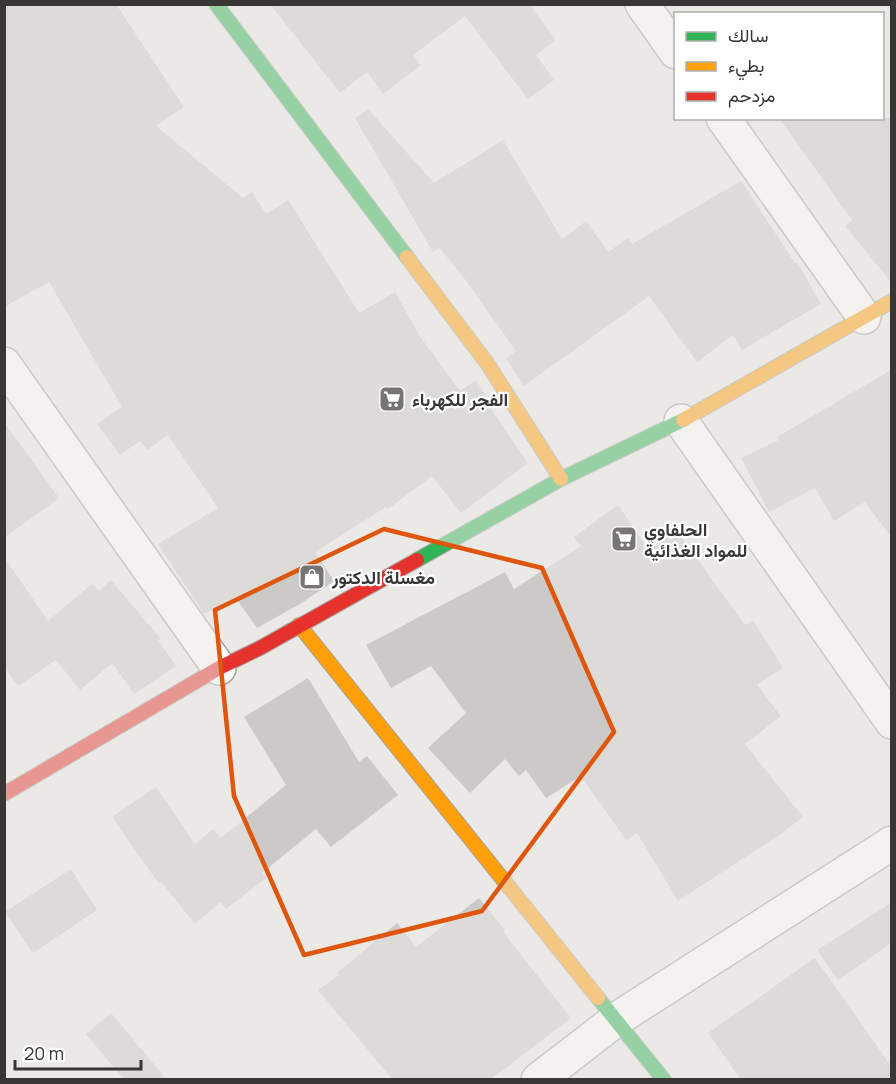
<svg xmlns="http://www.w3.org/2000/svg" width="896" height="1084" font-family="Manrope,Vazirmatn,sans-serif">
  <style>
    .building { fill: #cccac8 }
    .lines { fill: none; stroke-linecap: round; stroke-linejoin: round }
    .street-casing { stroke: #a5a3a1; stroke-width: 36 }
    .fast-casing { stroke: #a5a3a1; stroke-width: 16 }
    .slow-casing { stroke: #a5a3a1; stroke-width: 16 }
    .jam-casing { stroke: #a5a3a1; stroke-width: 16 }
    .street { stroke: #fcfcfb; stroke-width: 33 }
    .fast { stroke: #30b455; stroke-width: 14 }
    .slow { stroke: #ff9f0a; stroke-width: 14 }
    .jam { stroke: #e5322d; stroke-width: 14 }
    .marked { fill: none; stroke: #df570e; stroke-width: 4.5; stroke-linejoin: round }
    .labels { text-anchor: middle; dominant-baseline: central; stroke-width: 4.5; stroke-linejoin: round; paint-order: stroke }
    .poi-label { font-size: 18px; font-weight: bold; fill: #383735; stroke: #fff; text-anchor: start }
  </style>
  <rect width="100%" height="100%" fill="#ebe9e6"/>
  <g class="building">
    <polygon points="4,4 116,4 184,107 156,126 243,198 252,192 266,214 288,200 359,313 395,292 419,335 460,391 476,380 493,407 491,409 528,463 461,513 432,476 388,509 386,507 315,552 334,581 300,604 257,628 235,597 204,614 158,544 218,508 168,435 147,450 140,441 120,455 97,424 122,407 49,282 4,307"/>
    <polygon points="270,4 529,4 556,40 536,55 554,80 528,99 465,16 413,55 421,65 383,94 367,72 340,93"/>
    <polygon points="368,109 434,183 503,140 562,239 586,221 608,252 628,238 632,244 741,181 795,263 797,262 821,304 742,350 733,335 697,362 649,296 524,386 506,358 516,351 467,282 440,248 433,252 355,118"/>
    <polygon points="779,118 891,118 891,282 845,226 852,220"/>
    <polygon points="891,370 891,537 865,502 834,521 815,488 769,512 741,458 779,440 777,437"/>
    <polygon points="4,422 59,498 4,538"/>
    <polygon points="618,505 649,551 676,530 745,625 753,620 783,668 757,685 781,716 745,744 803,817 782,833 678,901 637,833 626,840 581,776 546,798 526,770 519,776 505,759 470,793 428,748 466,713 431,666 391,688 366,645 505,572 514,589 581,546 574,537"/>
    <polygon points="4,557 48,621 92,584 99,591 111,580 161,639 158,640 176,666 134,694 112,663 80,690 56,660 18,686 4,667"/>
    <polygon points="308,678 359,762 367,756 398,795 331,847 316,829 262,873 266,878 226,909 221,902 195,924 161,882 159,884 112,817 156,787 195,844 213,829 221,838 286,785 244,717"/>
    <polygon points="71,869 97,910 33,953 5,912"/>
    <polygon points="479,898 505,930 503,932 571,1018 490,1080 393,1080 318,990 339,975 337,973 397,923 416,947"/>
    <polygon points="891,903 891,943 838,980 817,950"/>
    <polygon points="815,958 891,1066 891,1080 741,1080 708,1033"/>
    <polygon points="111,1013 167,1080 124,1080 86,1034"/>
  </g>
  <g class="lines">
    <g class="street-casing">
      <g id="street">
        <polyline points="642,4 676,52"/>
        <polyline points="723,118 864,317"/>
        <polyline points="4,364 219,668"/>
        <polyline points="681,421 892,722"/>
        <polyline points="538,1080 617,1019 892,843"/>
      </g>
    </g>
    <g class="fast-casing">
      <g id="fast">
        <polyline points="216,4 407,257"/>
        <polyline points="417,560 561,479 683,420"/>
        <polyline points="598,998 664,1080"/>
      </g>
    </g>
    <g class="slow-casing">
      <g id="slow">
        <polyline points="407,257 487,363 561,479"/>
        <polyline points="683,420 892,301"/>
        <polyline points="299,625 598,998"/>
      </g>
    </g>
    <g class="jam-casing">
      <polyline id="jam" points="4,794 219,668 260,648 417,560"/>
    </g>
    <use href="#street" class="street"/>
    <use href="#fast" class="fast"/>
    <use href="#slow" class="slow"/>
    <use href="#jam" class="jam"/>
  </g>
  <path d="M0 0H896V1084H0ZM 384,529 L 542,568 L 614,732 L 482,911 L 304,955 L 234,796 L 215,610 Z" fill="#ebe9e6" fill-opacity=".55" fill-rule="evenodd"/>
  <path class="marked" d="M 384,529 L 542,568 L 614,732 L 482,911 L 304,955 L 234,796 L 215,610 Z"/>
  <defs>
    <g id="supermarket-square" transform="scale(1.35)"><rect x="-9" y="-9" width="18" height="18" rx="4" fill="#777573" stroke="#fff"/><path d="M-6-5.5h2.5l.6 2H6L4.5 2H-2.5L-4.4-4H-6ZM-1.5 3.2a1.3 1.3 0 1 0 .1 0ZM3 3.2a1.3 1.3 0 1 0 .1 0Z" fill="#fff"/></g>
    <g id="shop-square" transform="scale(1.35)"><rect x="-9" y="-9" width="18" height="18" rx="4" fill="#777573" stroke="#fff"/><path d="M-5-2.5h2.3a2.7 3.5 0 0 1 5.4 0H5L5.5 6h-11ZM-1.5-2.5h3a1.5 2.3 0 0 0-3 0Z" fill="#fff"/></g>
  </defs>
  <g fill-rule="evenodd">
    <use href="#supermarket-square" x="392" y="399"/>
    <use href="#supermarket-square" x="624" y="539"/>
    <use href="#shop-square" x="312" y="577"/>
  </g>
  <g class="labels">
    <g class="poi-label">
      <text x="412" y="399">الفجر للكهرباء</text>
      <text x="644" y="529">الحلفاوي<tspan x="644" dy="21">للمواد الغذائية</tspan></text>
      <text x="332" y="577">مغسلة الدكتور</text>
    </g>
  </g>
  <rect width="896" height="1084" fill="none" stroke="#383735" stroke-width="12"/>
  <rect x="674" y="12" width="210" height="108" fill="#ffffff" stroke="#afafae" stroke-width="1.5"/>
  <rect x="686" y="32" width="30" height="9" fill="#30b455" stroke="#afafae" stroke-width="1.5"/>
  <text x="728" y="42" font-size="18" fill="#383735">سالك</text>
  <rect x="686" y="62" width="30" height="9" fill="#ff9f0a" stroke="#afafae" stroke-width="1.5"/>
  <text x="728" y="72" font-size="18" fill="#383735">بطيء</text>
  <rect x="686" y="92" width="30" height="9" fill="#e5322d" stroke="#afafae" stroke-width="1.5"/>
  <text x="728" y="102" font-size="18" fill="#383735">مزدحم</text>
  <path d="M15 1060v9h126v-9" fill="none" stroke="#383735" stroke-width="3"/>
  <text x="24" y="1060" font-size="18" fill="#383735" stroke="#ffffff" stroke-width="4.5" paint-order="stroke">20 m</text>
</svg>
